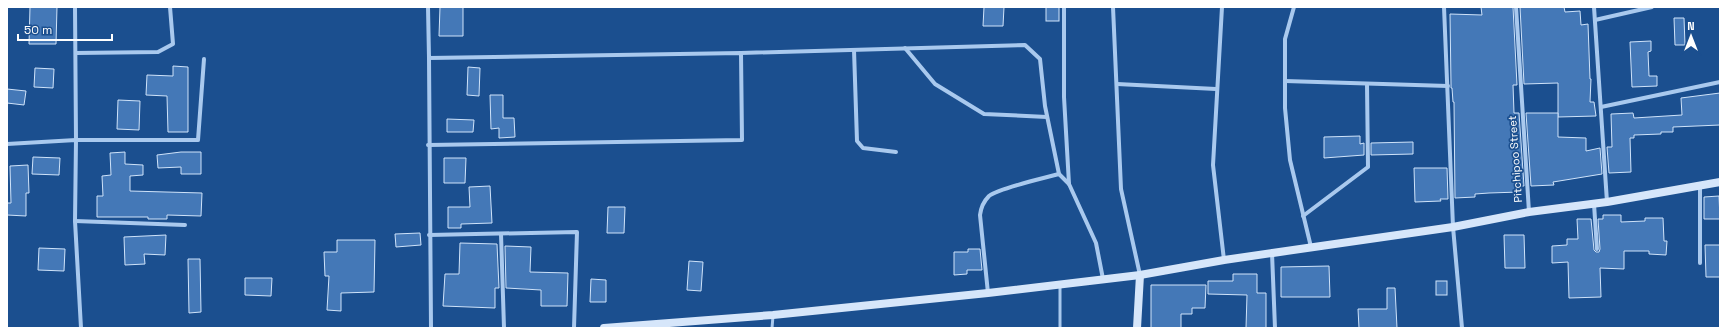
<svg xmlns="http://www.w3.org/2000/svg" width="1727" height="335" font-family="'Space Grotesk',sans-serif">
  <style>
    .building { fill: #4478b7; stroke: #cfe3fa }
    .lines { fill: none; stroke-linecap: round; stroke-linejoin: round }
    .lane { stroke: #a9c9ee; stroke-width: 3 }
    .street { stroke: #a9c9ee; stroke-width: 4 }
    .secondary { stroke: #d6e6fa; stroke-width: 8 }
    .labels { text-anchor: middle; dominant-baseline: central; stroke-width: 3.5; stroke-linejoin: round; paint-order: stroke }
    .street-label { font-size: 11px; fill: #fff; stroke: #1b4f8f }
  </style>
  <rect width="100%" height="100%" fill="#1b4f8f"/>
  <g class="building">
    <polygon points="30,7 57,7 56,44 29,44"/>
    <polygon points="440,7 463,7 463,36 439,36"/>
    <polygon points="984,7 1004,7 1003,26 983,26"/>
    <rect x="1046" y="7" width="13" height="14"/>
    <polygon points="1481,7 1513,7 1517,85 1513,85 1514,113 1519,113 1524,186 1520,186 1520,192 1489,193 1475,194 1475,197 1455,198 1454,102 1453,102 1452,88 1451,88 1451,84 1450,14 1482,15"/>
    <polygon points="1520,7 1564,7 1565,12 1580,11 1581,25 1588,24 1590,79 1591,79 1590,102 1594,102 1596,116 1558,117 1558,83 1524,84"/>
    <polygon points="1674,18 1684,18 1685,45 1675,45"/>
    <polygon points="1651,41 1651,51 1648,52 1649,76 1657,76 1657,86 1632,87 1630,42"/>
    <polygon points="173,66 188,67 188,132 168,132 167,96 146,95 147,75 173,76"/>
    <polygon points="468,67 480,68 479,96 467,95"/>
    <polygon points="35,68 54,69 53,88 34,87"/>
    <polygon points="7,89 26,91 24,105 7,103"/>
    <polygon points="1720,93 1720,125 1673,127 1673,132 1661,132 1661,134 1634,135 1634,138 1630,138 1631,172 1609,173 1607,147 1612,147 1611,114 1633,113 1634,118 1682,115 1681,98"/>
    <polygon points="490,95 503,95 503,118 514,118 515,137 499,138 499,128 491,129"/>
    <polygon points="118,100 140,101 139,130 117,129"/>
    <polygon points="1526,113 1558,113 1558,137 1586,138 1586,151 1600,148 1602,174 1553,182 1554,185 1531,186"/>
    <polygon points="447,119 474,120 473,132 447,132"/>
    <polygon points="1360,136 1360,144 1364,143 1364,155 1324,158 1324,137"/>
    <polygon points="1413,142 1413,154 1371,155 1371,143"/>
    <polygon points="125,152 125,164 143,165 143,175 130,176 130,191 202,193 201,216 167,215 167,219 148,219 148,217 97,217 97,196 103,196 102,176 111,175 110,153"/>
    <polygon points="181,152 201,152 201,174 181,174 181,167 158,168 157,155"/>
    <polygon points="33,157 60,158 59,175 32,174"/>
    <polygon points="444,158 466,158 465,183 444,183"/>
    <polygon points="28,165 29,193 26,193 26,216 7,215 7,203 11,203 10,166"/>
    <polygon points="1414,168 1447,168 1448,199 1440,199 1441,201 1415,202"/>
    <polygon points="490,186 492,223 461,224 461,228 448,228 448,207 470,207 469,187"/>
    <polygon points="1719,196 1720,219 1704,219 1704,197"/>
    <polygon points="608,207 625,207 624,233 607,233"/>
    <polygon points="1603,215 1621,215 1621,222 1645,221 1645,218 1663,218 1664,241 1667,241 1666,255 1649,254 1649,251 1624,251 1624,269 1600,268 1601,297 1569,298 1568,262 1552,263 1552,246 1567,245 1567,239 1578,239 1577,219 1591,219 1594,250 1596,252 1599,252 1600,249 1598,219 1603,219"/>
    <polygon points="420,233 421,245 396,247 395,234"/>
    <polygon points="166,235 165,255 144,254 145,264 125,265 124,237"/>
    <polygon points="1504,235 1524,235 1525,268 1505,268"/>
    <polygon points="337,240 375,240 374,292 341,293 341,311 327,310 329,276 325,276 324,252 337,252"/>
    <polygon points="460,243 497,244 499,288 495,288 495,308 443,306 445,274 459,274"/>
    <polygon points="1705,245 1720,245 1720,277 1706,277"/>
    <polygon points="505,246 531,247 530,272 568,273 567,306 541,306 541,290 506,288"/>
    <polygon points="39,248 65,249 64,271 38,270"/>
    <polygon points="968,249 980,249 982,270 967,270 967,274 954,275 954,252 968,252"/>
    <polygon points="188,259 200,259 201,312 189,313"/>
    <polygon points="689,261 703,262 701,291 687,290"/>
    <polygon points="1329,266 1330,297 1281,297 1281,267"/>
    <polygon points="1233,274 1257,274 1257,293 1266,293 1266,328 1246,328 1247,295 1208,294 1208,281 1233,281"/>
    <polygon points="245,278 272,278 271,296 245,295"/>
    <polygon points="591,279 606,280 606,302 590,302"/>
    <rect x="1436" y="281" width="11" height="14"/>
    <polygon points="1151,285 1206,285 1205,308 1192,308 1192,314 1181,314 1181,328 1151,328"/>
    <polygon points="1387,288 1395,288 1397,328 1359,328 1358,309 1387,309"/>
  </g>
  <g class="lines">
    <g class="lane">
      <polyline points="772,328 773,316"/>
      <polyline points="1060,328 1060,286"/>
    </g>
    <g class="street">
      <polyline points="75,7 76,140 198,140 204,59"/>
      <polyline points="428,7 429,58 741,53 742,140 428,145"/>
      <polyline points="1064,7 1064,97 1069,184"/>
      <polyline points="1113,7 1121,189 1140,275"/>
      <polyline points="1222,7 1213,165 1224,260"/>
      <polyline points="1294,7 1285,39 1285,108 1290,160 1311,247"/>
      <polyline points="1444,7 1453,227 1462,328"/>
      <polyline points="1516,7 1529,212"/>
      <polyline points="1594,7 1607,202"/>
      <polyline points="1595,20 1652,7"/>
      <polyline points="905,48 935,84 984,114 1047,117"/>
      <polyline points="854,50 857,141 863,148 896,152"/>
      <polyline points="76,53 158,52 173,44 170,7"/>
      <path d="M 741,53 L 1025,45 L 1040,59 L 1045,106 L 1059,174 C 1045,178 999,188 989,196 C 983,202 981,207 980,215 L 988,293"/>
      <polyline points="429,58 431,328"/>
      <polyline points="1285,81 1448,86"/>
      <polyline points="1117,84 1216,89"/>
      <polyline points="1601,107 1720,82"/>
      <polyline points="7,144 76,140 75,221 81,328"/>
      <polyline points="1059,174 1069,184 1096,243 1103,279"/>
      <polyline points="1700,186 1700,263"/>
      <polyline points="1594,204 1597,249"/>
      <polyline points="1303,216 1368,167 1367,84"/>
      <polyline points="75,221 185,225"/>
      <polyline points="501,234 504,328"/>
      <polyline points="429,235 577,232 574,328"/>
      <polyline points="1272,253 1275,328"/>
    </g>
    <g class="secondary">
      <polyline points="604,328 773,315 988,293 1140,275 1224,260 1453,227 1529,212 1607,202 1720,182"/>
      <polyline points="1137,328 1140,275"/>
    </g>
  </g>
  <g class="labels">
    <g class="street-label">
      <text transform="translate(1515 159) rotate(-94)">Pitchipoo Street</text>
    </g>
  </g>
  <rect width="1727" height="335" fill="none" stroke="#ffffff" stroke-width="16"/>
  <g transform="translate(1691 36)" stroke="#1b4f8f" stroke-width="3" paint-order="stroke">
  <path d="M0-3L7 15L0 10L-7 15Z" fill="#ffffff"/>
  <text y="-6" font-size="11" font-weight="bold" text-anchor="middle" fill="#ffffff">N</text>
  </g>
  <path d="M18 34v6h94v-6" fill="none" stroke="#ffffff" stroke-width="2"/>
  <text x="24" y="34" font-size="12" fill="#ffffff" stroke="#1b4f8f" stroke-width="3" paint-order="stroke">50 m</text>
</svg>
